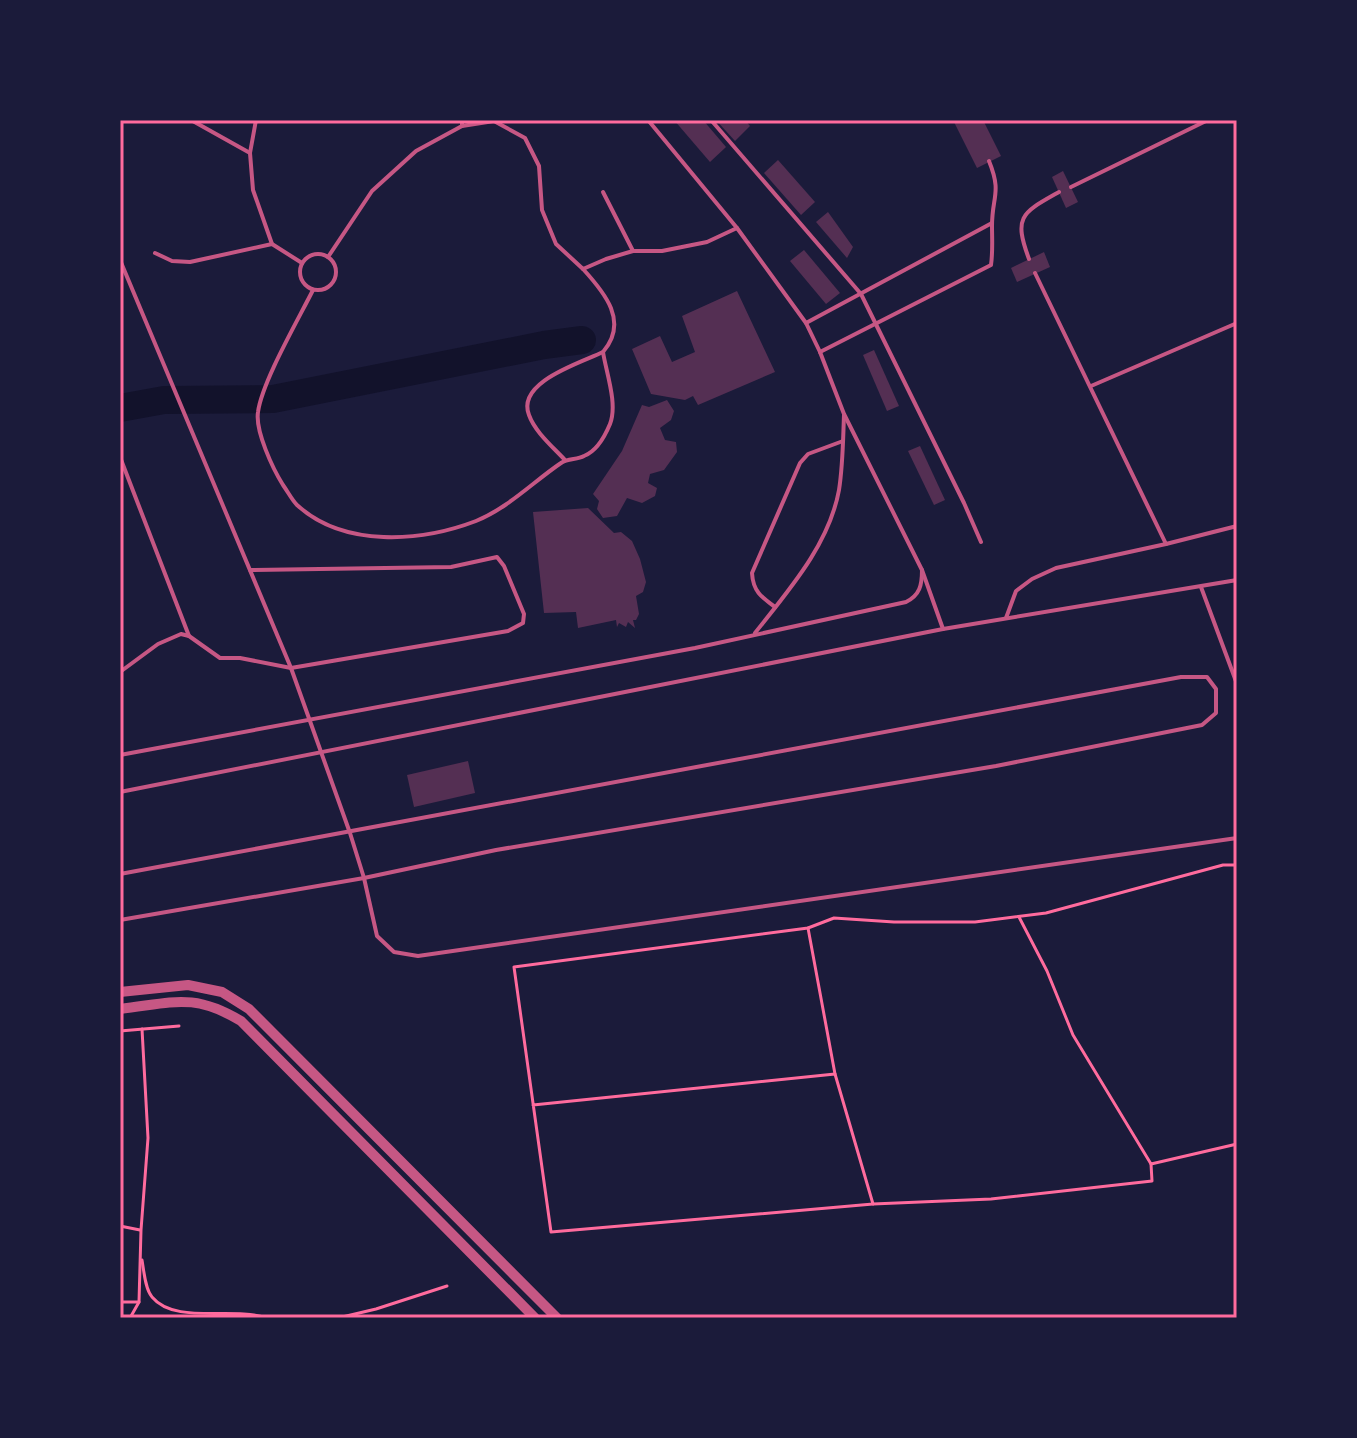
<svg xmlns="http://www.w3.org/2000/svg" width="1357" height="1438" font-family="'Work Sans',sans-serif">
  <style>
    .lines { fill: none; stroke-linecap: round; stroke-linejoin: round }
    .river { stroke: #12122b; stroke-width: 28 }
    .building { fill: #542f53 }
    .path { stroke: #ff6b9d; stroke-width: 3 }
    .service { stroke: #c65784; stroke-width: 4 }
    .tertiary { stroke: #c65784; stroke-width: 10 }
    .neatline { fill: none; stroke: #ff6b9d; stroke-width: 3 }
  </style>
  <rect width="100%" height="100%" fill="#1b1b3a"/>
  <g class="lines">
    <polyline class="river" points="120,408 164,400 273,399 544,345 582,340"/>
  </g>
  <g class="building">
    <polygon points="674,120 703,120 726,147 710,162"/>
    <polygon points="716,120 745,120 750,126 735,141"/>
    <polygon points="953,120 983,120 1001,156 977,168"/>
    <polygon points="778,160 815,202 801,215 764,173"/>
    <polygon points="1063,171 1078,202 1066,208 1052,177"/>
    <polygon points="828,212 853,247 847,258 816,222"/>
    <polygon points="804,250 840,293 826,304 790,261"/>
    <polygon points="1044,252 1050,267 1017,282 1011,268"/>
    <polygon points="737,291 775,372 698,405 693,396 685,400 651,394 632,349 660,336 672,362 695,352 682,316"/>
    <polygon points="874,350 899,406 887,411 863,355"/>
    <polygon points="667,400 674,411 671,420 660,428 665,440 676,442 677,452 664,470 650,474 648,483 657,488 655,496 642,503 627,498 617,516 603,518 597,509 599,501 593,494 622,451 642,405 649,407"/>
    <polygon points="920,446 945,500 934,505 908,451"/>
    <polygon points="588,508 614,533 621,532 632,541 640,559 646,582 643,592 636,596 639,614 636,620 633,620 635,628 628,622 626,627 619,623 617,627 616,620 578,628 576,612 544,613 533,512"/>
    <polygon points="468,761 475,793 414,807 407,775"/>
  </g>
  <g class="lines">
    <g class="path">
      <polyline points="1019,917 1047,971 1073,1035 1151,1164 1237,1144"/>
      <polyline points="808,928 835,1074"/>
      <polyline points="120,1031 179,1026"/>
      <polyline points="533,1105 835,1074 873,1204 551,1232 514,967 808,928 834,918 894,922 975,922 1046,913 1223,865 1237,865"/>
      <polyline points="873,1204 991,1199 1152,1181 1151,1164"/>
      <polyline points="120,1226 140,1230"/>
      <path d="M 142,1260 C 144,1271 145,1289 152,1297 C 175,1325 233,1306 266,1318"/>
      <polyline points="120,1302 139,1302"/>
      <polyline points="130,1318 139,1302 141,1230 148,1138 142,1029"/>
      <polyline points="338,1318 376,1309 447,1286"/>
    </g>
    <g class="service">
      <polyline points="191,120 250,153 253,190 272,244 302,263"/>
      <polyline points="462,120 462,126 494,121 525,138 539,166 542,210 556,244 583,269 606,259 633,251 662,251 707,242 737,228"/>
      <polyline points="648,120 737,228 806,323 820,352 844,414 922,570 943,629"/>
      <polyline points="711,120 861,294 964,503 981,542"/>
      <polyline points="250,153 256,120"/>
      <polyline points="1071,187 1208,120"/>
      <polyline points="603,192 633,251"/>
      <polyline points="155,253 172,261 190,262 272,244"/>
      <circle cx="318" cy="272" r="18"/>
      <polyline points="328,257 372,191 416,151 462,126"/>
      <path d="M 1029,259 C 1013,216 1022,213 1059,192"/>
      <polyline points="120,260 291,668 350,833 364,878 377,936 394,952 418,956 1237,838"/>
      <polyline points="1035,273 1166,544"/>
      <path d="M 313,290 C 298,320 262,382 258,412 C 255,431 273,469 283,485 C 288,492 292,500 297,505 C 344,548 421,542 476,521 C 508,508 533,482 561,463 C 568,458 577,460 584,456 C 597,451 605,436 610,424 C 618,404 606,372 603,352 C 629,322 605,293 583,269"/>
      <polyline points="806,323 992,223"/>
      <path d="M 820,352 L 991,265 C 993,251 992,239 992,226 C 992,196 1002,193 989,161"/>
      <polyline points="1091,386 1237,323"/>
      <polyline points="120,457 189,636"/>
      <path d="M 565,460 C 553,447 535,432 529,415 C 516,382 580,363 603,352"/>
      <polyline points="1201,587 1237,684"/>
      <path d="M 775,607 C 761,597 753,591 752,573 L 800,463 L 808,454 L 843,441"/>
      <polyline points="1006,618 1016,591 1032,579 1056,568 1166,544 1237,526"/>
      <path d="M 755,633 C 788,591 829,545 839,490 C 843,465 843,439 844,415"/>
      <polyline points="120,672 158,644 181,634 189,636 220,658 240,658 291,668 508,631 523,623 524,614 504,566 497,557 451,567 250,570"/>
      <path d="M 120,755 L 695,648 L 906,602 C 920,595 922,585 922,570"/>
      <polyline points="120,792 943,629 1237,580"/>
      <polyline points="120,874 1181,677 1207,677 1216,689 1216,713 1202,725 996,766 496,850 364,878 120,920"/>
    </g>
    <g class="tertiary">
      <polyline points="120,992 188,985 222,992 249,1009 557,1318"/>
      <path d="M 120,1009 C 172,1003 193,992 241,1021 L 535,1318"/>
    </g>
  </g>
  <rect width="1357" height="1438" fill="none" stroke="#1b1b3a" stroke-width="244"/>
  <rect x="122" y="122" width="1113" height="1194" class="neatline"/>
</svg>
